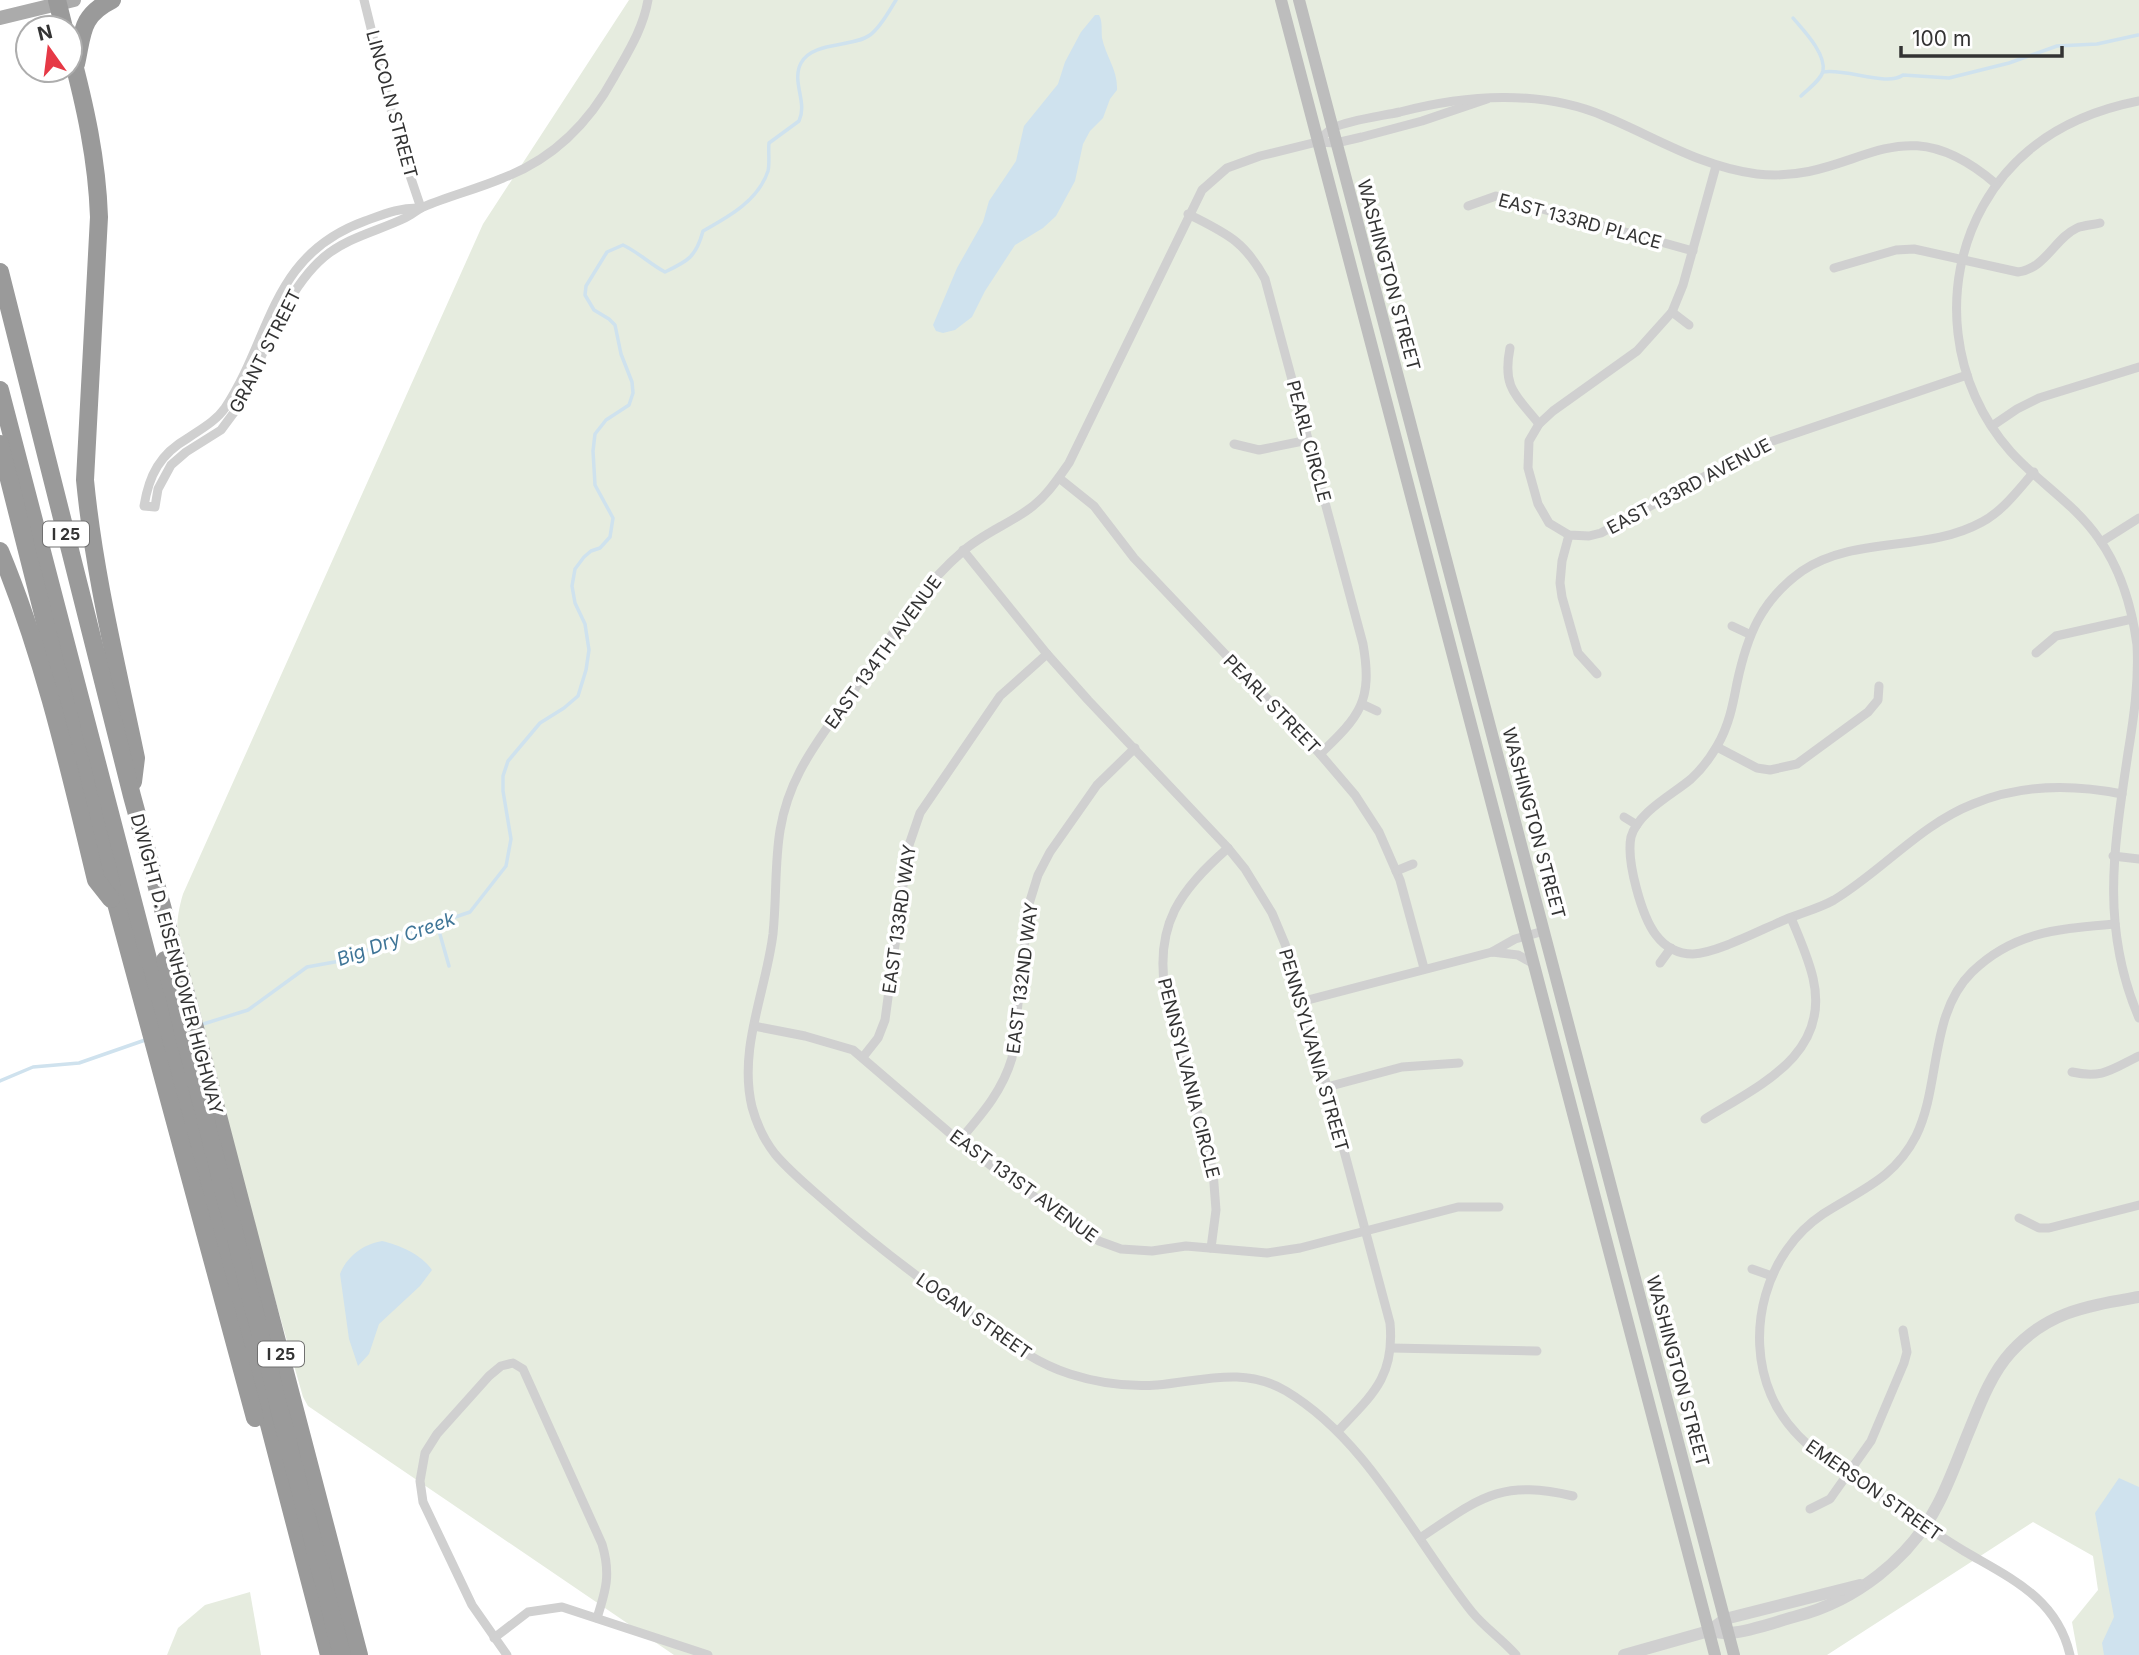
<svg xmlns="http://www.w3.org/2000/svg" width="2139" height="1655" font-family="Inter,sans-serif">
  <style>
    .green { fill: #e6ecdf }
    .water { fill: #cfe2ee }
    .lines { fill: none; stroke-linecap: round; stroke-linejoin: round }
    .stream { stroke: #cfe2ee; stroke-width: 3.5 }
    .minor { stroke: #d0d0d0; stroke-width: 9 }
    .tertiary { stroke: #d0d0d0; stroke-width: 12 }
    .secondary { stroke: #bdbdbd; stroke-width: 12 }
    .primary { stroke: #ababab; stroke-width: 14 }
    .motorway { stroke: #9a9a9a; stroke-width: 18 }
    .labels { text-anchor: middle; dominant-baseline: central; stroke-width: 7; stroke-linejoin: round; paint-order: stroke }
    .shield { fill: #fff; stroke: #707070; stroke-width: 2 }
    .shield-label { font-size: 16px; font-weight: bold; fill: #333 }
    .street-label { font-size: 18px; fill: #333; stroke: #fff }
    .water-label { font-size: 19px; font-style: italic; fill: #3f7597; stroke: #fff }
  </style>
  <rect width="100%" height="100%" fill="#fff"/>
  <g class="green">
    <path d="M 629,0 L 2139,0 L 2139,1655 L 2078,1655 L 2072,1622 L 2098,1590 L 2093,1556 L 2033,1522 L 1827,1655 L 674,1655 L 308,1406 L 303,1397 L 183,976 C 178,943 173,927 183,894 L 483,224 Z"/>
    <polygon points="250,1592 261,1655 167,1655 178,1628 205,1605"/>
  </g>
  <g class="water">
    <path d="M 1095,15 L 1099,15 C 1103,22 1101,30 1102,38 C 1106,57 1118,70 1117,90 L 1110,99 L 1103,118 L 1090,131 L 1083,144 L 1075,181 L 1056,216 L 1043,228 L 1015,245 L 985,291 L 972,317 L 955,330 L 943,333 L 936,331 L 933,325 L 957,268 L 983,222 L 989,201 L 1016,161 L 1024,126 L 1058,84 L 1065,62 L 1081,32 Z"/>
    <path d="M 382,1241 C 399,1245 421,1254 432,1270 L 420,1286 L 379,1324 L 369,1354 L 358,1366 L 349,1339 L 340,1274 C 347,1256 364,1244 382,1241 Z"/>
    <polygon points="2119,1478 2139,1487 2139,1655 2104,1655 2102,1643 2114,1617 2095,1513"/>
  </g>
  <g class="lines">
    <g class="stream">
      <path d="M 1793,18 C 1803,30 1826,53 1823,71 C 1821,80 1808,89 1801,96"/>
      <path d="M 1823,72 C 1846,68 1887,87 1903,75 L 1949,78 L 2009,63 L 2057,46 L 2097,44 L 2138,35"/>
      <polyline points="437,924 449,966"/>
      <path d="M 200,1025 L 248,1010 L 307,967 L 340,961 L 417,930 L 470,912 L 506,866 L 511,839 L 503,791 L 503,776 L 508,761 L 540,723 L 564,708 L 578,696 L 586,670 L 589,650 L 585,624 L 575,603 L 572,586 L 575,569 L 584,557 L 591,551 L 600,548 L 610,537 L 613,518 L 595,485 L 593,451 L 595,434 L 606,420 L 629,405 L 633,393 L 632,382 L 621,354 L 615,325 L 609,319 L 594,310 L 585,295 L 586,286 L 607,252 L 623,245 C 638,252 650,264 665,272 C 688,261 696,257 703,231 C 728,217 758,201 768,171 C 770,163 768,151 769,143 L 799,121 C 808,102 791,82 801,63 C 813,41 852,48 870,35 C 881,27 889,11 896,0"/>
      <polyline points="0,1081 33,1067 79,1063 148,1039"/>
    </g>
    <g class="minor">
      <polyline points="364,0 400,146 421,208"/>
      <path d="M 1487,99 L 1422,121 L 1362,137 L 1336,143 L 1317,142 L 1260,156 L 1227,168 L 1202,190 L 1069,463 C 1057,480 1046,497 1029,509 C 1007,525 982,534 962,552 C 920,588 890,638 859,683 C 839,712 816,740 800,771 C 770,828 779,873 773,934 C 766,991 738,1049 752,1107 C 757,1125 764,1140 775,1154 C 790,1172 809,1187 827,1203 C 871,1242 917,1277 965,1311 C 998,1334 1031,1362 1070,1374 C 1098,1383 1128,1387 1157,1385 C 1202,1381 1244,1366 1286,1391 C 1368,1440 1414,1539 1472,1612 C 1485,1628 1502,1639 1516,1655"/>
      <path d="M 2139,101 C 2073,114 2017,145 1983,206 C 1939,285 1951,385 2011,452 C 2039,483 2075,504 2099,539 C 2121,570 2132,608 2137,645 C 2139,681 2134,717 2128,753 C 2114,847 2100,927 2139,1018"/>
      <path d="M 1317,142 C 1322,138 1327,131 1333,128 C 1349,120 1382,116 1400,112 C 1465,95 1540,89 1604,116 C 1655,137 1701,167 1757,174 C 1858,185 1896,98 1996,184"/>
      <polyline points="1716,166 1683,285 1672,312 1637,351 1553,411 1539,424 1529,441 1528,468 1538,504 1549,523 1569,535 1589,536 1601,533 1764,444 1967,375"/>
      <polyline points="1468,206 1496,196 1693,251"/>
      <path d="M 421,208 C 400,207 384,214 365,221 C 270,255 272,337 225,408 C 216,421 201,429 188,438 C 160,454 149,475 144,506 L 155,507 L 158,489 L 171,465 L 186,452 L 221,430 L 241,403 C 262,357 285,290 324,257 C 348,237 378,231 405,218 C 411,215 417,210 423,207 C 449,196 477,189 503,178 C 553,159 589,123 614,77 C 628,52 643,29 648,0"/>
      <path d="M 1188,214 C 1225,233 1244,240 1265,279 L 1363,644 C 1373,701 1360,716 1320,754"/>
      <path d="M 1834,268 L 1896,250 L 1914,249 L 2018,272 C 2045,269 2055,238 2077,228 C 2084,225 2093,225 2100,223"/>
      <polyline points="1672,312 1689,325"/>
      <path d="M 1510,348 C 1502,388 1516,395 1539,424"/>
      <polyline points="1992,426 2017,409 2039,398 2139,367"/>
      <polyline points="1234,444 1259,450 1308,440"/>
      <path d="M 2034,472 C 2018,490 2003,511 1982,522 C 1926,553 1856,535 1802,571 C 1761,600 1747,636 1737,683 C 1733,704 1729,726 1717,746 C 1710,758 1701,770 1691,779 C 1672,795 1638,812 1631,837 C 1626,861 1642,917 1656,935 C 1665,947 1678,954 1693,954 C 1718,953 1764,928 1789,918 C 1804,912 1820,908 1834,900 C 1882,871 1920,825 1973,804 C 2021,784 2072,784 2122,794"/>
      <polyline points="1059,478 1094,506 1134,558 1320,754 1355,795 1379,832 1400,880 1424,968"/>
      <polyline points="1569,535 1562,561 1560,583 1562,597 1578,653 1597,674"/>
      <polyline points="2101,542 2139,518"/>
      <path d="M 963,550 L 1047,654 L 1088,700 L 1228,848 L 1245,869 L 1272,913 L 1285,944 L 1304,1001 L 1390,1323 C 1395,1377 1372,1395 1338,1431"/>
      <polyline points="1732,626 1749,634"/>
      <polyline points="2036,653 2056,636 2132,619"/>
      <polyline points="1362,704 1377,711"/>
      <polyline points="1717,747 1757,768 1770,770 1797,764 1868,712 1878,700 1879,686"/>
      <polyline points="1624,817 1637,825"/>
      <polyline points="2113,856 2139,859"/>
      <polyline points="1396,871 1413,864"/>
      <polyline points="1492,952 1515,939 1544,931"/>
      <polyline points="1660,963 1671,948"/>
      <polyline points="1304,1001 1492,952 1518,955 1534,964"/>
      <polyline points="754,1026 805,1036 853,1050 959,1141 1007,1178 1099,1241 1121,1249 1152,1251 1186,1246 1267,1253 1300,1248 1458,1207 1499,1207"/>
      <polyline points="863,1057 878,1038 885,1020 908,848 920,813 1000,696 1047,654"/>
      <path d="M 2072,1072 C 2103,1079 2112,1069 2139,1056"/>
      <polyline points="1327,1087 1402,1067 1459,1063"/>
      <path d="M 1705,1119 C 1758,1086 1831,1055 1813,978 C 1808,957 1799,937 1791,918"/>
      <path d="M 959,1141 C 981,1115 1002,1092 1012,1058 L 1029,904 L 1038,875 L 1050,852 L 1097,785 L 1135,748"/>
      <polyline points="2019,1218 2039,1228 2049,1228 2139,1205"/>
      <path d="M 1211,1248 L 1216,1210 L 1213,1171 L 1165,990 C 1155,924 1180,890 1228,848"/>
      <polyline points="1752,1269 1772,1276"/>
      <polyline points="1391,1348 1537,1351"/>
      <polyline points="1810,1509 1830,1499 1871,1441 1904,1363 1907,1352 1903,1330"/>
      <path d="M 1420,1538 C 1480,1498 1499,1479 1573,1496"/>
      <polyline points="494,1638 528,1612 562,1607 708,1655"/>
      <path d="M 507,1655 L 472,1605 L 423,1502 L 420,1481 L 425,1453 L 437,1434 L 489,1376 L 501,1366 L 513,1363 L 523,1369 L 602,1544 C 611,1574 606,1590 597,1618"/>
      <path d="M 2070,1655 C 2057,1598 2010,1578 1964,1551 C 1933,1532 1904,1512 1874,1492 C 1835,1466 1790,1441 1771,1395 C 1744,1332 1766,1252 1823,1214 C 1860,1190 1894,1179 1916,1136 C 1941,1085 1929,1014 1972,972 C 2014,931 2059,929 2115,924"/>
    </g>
    <g class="tertiary">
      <path d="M 1709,1631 C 1716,1632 1723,1634 1730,1633 C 1752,1631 1775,1622 1797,1616 C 1855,1601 1910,1559 1938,1504 C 1950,1481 1959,1455 1969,1431 C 1980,1404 1991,1374 2011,1352 C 2048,1311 2088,1306 2139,1297"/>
      <polyline points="1624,1655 1709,1631 1725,1619 1860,1585"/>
    </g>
    <g class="secondary">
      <polyline points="1281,0 1715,1655"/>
      <polyline points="1299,0 1734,1655"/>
    </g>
    <polyline class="primary" points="0,18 74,0"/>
    <g class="motorway">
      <polyline points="57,0 64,28"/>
      <path d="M 70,49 C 85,105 97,159 99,217 L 85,480 C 94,574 117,666 136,758 L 133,782"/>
      <path d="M 76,64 C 83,33 80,16 112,0"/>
      <polyline points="0,272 132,796 188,1001 359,1655"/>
      <polyline points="0,390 329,1655"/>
      <polyline points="0,444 117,907 255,1418"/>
      <path d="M 0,551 C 44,657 69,768 96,880 L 111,899"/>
      <polyline points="165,960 342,1655"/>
    </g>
  </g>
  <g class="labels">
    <g class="shield">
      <rect x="43" y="521.5" width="46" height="25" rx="5"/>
      <rect x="258" y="1341.5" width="46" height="25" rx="5"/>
    </g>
    <g class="shield-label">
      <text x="66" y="534">I 25</text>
      <text x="281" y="1354">I 25</text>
    </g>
    <g class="street-label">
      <text transform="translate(392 104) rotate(75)">LINCOLN STREET</text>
      <text transform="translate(1580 221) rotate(15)">EAST 133RD PLACE</text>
      <text transform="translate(1389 275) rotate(75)">WASHINGTON STREET</text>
      <text transform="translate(265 351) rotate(-63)">GRANT STREET</text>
      <text transform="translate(1309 441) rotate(75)">PEARL CIRCLE</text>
      <text transform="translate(1689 486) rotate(-28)">EAST 133RD AVENUE</text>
      <text transform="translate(883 652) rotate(-54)">EAST 134TH AVENUE</text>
      <text transform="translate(1272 704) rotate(46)">PEARL STREET</text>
      <text transform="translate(1534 823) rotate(75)">WASHINGTON STREET</text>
      <text transform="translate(899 919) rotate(-82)">EAST 133RD WAY</text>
      <text transform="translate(177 964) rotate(75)">DWIGHT D. EISENHOWER HIGHWAY</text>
      <text transform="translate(1022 978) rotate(-83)">EAST 132ND WAY</text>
      <text transform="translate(1314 1050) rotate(74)">PENNSYLVANIA STREET</text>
      <text transform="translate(1189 1078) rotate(76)">PENNSYLVANIA CIRCLE</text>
      <text transform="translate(1024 1186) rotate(36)">EAST 131ST AVENUE</text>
      <text transform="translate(974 1316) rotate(35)">LOGAN STREET</text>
      <text transform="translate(1678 1371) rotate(75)">WASHINGTON STREET</text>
      <text transform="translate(1874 1490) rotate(35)">EMERSON STREET</text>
    </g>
    <g class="water-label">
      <text transform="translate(396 939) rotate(-20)">Big Dry Creek</text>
    </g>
  </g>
  <g transform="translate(49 49) rotate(346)"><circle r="33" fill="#ffffff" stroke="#adadad" stroke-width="2"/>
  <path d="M0-5L12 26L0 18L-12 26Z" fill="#e63946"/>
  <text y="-10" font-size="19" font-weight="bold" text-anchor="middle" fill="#333333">N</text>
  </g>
  <path d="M1901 46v10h161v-10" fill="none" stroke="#333333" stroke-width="3.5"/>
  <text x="1912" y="46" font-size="21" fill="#333333" stroke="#ffffff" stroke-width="5" paint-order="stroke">100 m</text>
</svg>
